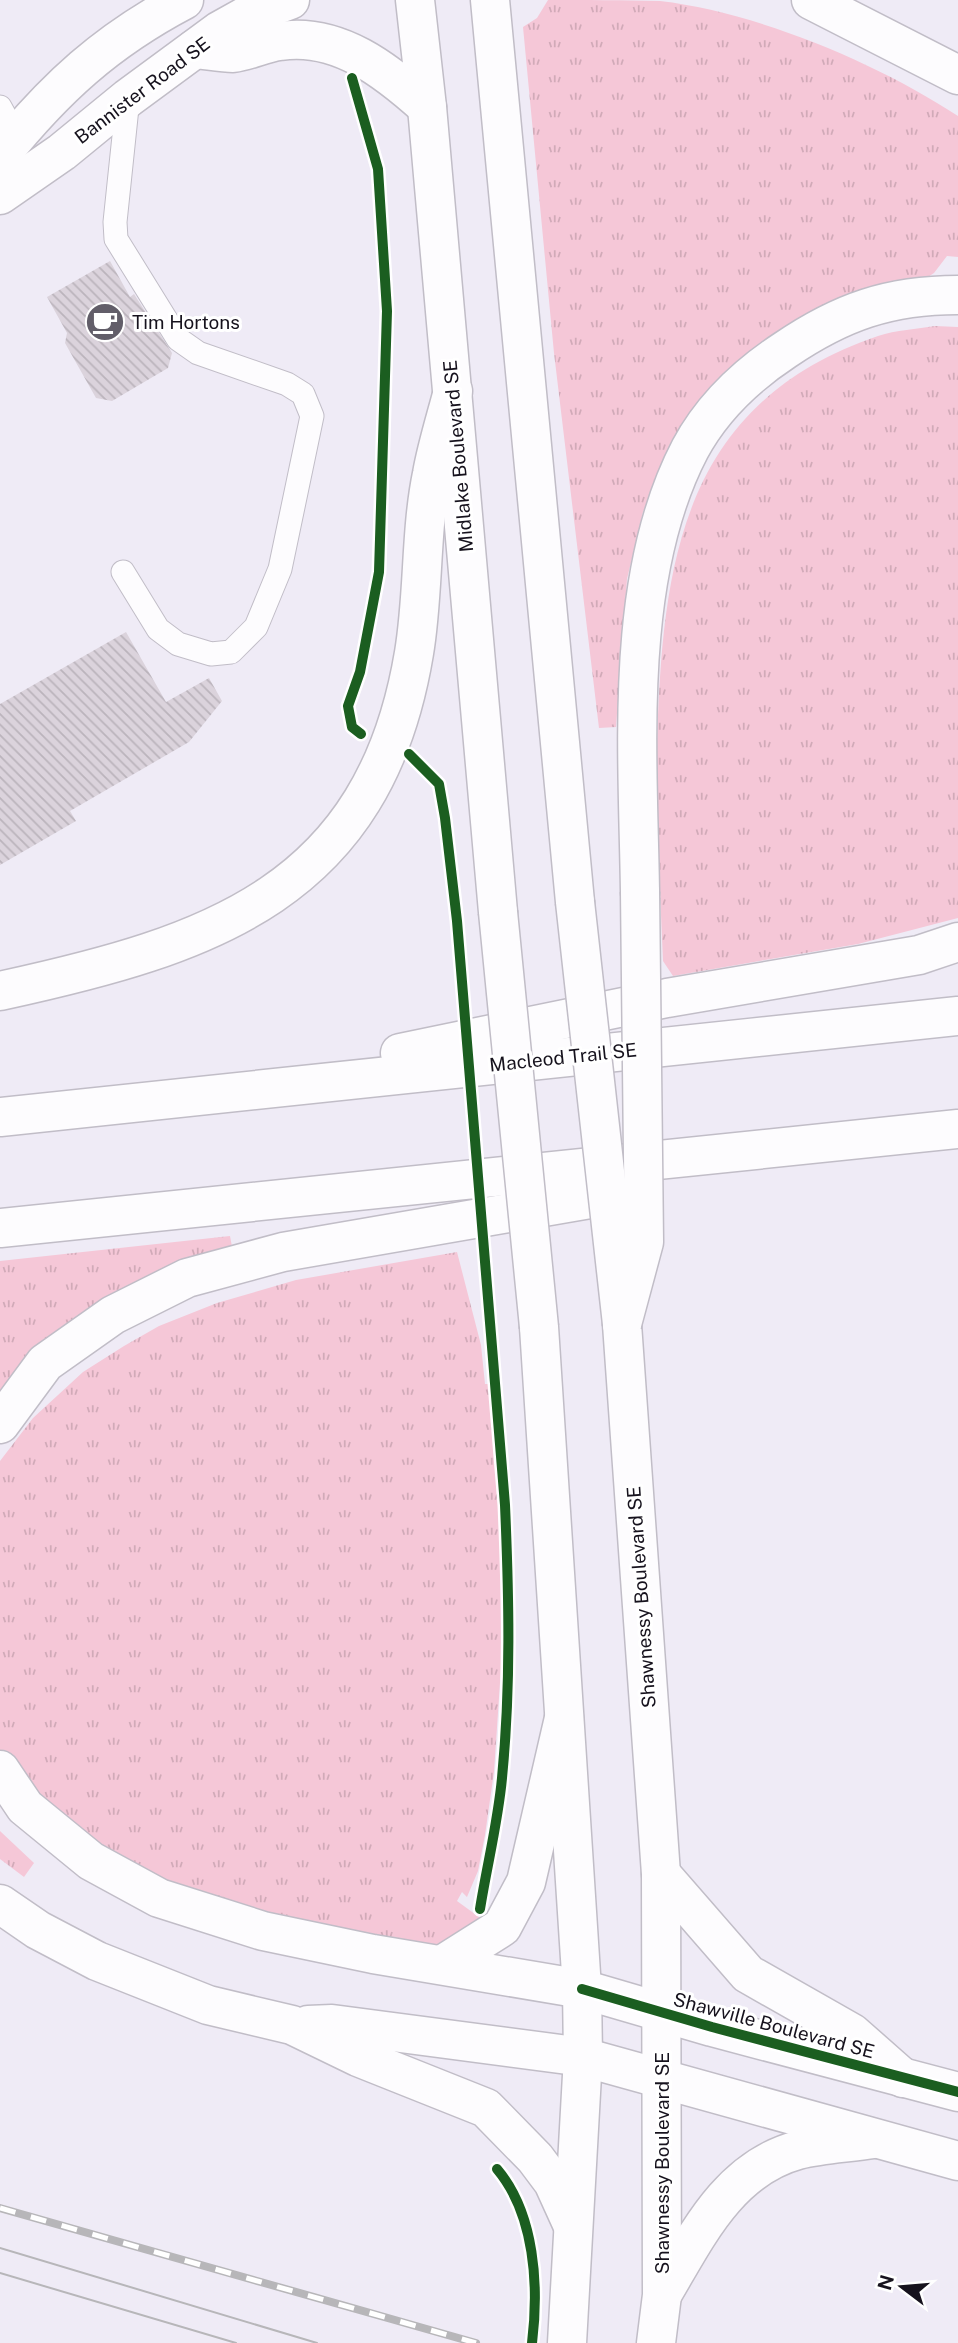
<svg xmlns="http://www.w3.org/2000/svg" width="958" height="2343" font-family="'Public Sans',sans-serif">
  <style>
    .grass { fill: url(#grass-tufts) }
    .building { fill: url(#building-back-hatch) }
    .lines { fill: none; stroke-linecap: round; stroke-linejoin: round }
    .service-casing { stroke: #c1bdc7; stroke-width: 25 }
    .tertiary-casing { stroke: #c1bdc7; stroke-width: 41 }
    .secondary-casing { stroke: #c1bdc7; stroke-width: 41 }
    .motorway-casing { stroke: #c1bdc7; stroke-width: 41 }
    .service { stroke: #fdfcfe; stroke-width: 23 }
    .tertiary { stroke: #fdfcfe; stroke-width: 38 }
    .secondary { stroke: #fdfcfe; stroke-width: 38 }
    .motorway { stroke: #fdfcfe; stroke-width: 38 }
    .tram { stroke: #b7b6b9; stroke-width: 2 }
    .rail-casing { stroke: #b7b6b9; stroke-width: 8 }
    .rail { stroke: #fff; stroke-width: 5; stroke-dasharray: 16; stroke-linecap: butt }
    .secondary-bridge-casing { stroke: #c1bdc7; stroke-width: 41; stroke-linecap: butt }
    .motorway-bridge-casing { stroke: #c1bdc7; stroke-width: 41; stroke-linecap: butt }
    .secondary-bridge { stroke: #fdfcfe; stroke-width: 38 }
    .motorway-bridge { stroke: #fdfcfe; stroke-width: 38 }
    .cycleway-casing { stroke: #fff; stroke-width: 15 }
    .cycleway { stroke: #1b5e20; stroke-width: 10 }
    .labels { text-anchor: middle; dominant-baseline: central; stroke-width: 6; stroke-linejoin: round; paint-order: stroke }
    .street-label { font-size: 19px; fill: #16121d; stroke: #fff }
    .poi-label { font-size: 19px; fill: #16121d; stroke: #fff; text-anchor: start }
  </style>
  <defs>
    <pattern id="grass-tufts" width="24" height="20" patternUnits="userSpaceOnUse" patternTransform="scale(1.75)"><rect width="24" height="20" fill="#f5c7d7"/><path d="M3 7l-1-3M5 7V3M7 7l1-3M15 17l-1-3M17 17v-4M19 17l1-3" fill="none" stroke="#d1aab8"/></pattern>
    <pattern id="building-back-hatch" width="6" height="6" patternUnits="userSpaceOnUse" patternTransform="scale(1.75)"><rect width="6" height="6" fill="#dbd3dc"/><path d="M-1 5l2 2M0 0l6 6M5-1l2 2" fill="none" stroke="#bbb4bc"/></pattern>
  </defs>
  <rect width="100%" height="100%" fill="#efebf6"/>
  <g class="grass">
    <path d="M 548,0 C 585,0 624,0 660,1 C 756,12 878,63 958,116 L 958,257 L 947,256 L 934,273 L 671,447 L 643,512 L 627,579 L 616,727 L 599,728 L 554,353 L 523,27 L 537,18 Z"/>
    <path d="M 935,326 L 958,327 L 958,918 L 858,944 L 673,976 L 663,961 L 659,869 L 654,839 C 663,633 642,416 878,336 C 896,330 917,329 935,326 Z"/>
    <polygon points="230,1236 233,1252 30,1359 0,1391 0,1261"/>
    <polygon points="457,1252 481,1345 485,1384 490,1384 502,1523 502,1653 494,1772 485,1835 478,1871 467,1897 462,1892 457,1901 479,1917 483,1931 429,1954 307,1932 110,1864 0,1757 0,1461 33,1418 83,1372 124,1346 159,1326 217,1303 296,1280"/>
    <polygon points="0,1831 34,1863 24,1877 0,1859"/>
  </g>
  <g class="building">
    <polygon points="110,261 130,297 134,294 172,353 168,368 112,401 96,398 65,343 67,333 47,297"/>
    <polygon points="126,632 166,702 209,678 222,701 189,742 70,811 76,821 0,865 0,704"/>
  </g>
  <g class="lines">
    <g class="service-casing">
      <g id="service">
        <polyline points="0,107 16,136"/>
        <polyline points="123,572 158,629 178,644 211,654 231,652 256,627 280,569 312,416 303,394 287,384 198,353 178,339 116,239 115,222 128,98"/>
      </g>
    </g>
    <g class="tertiary-casing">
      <g id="tertiary">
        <path d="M 195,49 C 207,50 221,53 233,53 C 249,51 264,43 280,41 C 338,32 387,71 427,107"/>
        <path d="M 0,156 C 55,88 106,41 184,0"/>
        <polyline points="0,195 62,152 128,98 219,31 244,17 290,0"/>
        <polyline points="582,1989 712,2027 958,2092"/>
        <polyline points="583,2057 958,2161"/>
      </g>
    </g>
    <g class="secondary-casing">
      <g id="secondary">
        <polyline points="415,0 427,107 498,912"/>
        <polyline points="490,0 575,902"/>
        <polyline points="622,1324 661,1874 662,2295 656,2343"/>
        <polyline points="539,1327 582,1989 583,2057 567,2343"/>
        <polyline points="661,1874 748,1974 852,2033 903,2078"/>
        <path d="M 663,2293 C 697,2236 728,2169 798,2150 C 822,2144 849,2143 873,2139"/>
      </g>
    </g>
    <g class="motorway-casing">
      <g id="motorway">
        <polyline points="811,0 958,75"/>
        <path d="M 640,892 C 638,751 623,577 690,449 C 712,408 747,375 785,350 C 841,312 889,295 958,295"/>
        <path d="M 0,991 C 211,945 374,893 414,653 C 424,594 420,532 432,474 C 437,446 446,418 453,391"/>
        <polyline points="400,1053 667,998 919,955 958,942"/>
        <polyline points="0,1117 958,1016"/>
        <polyline points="0,1228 958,1129"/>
        <polyline points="0,1424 45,1363 113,1315 187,1278 283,1252 642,1190"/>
        <polyline points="0,1770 25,1807 91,1861 159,1898 263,1931 373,1954 582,1989"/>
        <polyline points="0,1904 38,1930 97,1961 208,2005 292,2025 358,2057 486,2108 535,2158 553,2182 573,2226"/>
        <polyline points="445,1963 502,1927 526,1882 564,1718"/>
        <polyline points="308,2025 332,2024 583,2057"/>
      </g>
    </g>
    <use href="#service" class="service"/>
    <use href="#tertiary" class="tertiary"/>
    <use href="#secondary" class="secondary"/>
    <use href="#motorway" class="motorway"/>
    <g class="tram">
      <polyline points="0,2248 317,2343"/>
      <polyline points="0,2273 236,2343"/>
    </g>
    <g class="rail-casing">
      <polyline id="rail" points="0,2208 476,2343"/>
    </g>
    <use href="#rail" class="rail"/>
    <g class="secondary-bridge-casing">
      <g id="secondary-bridge">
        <polyline points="575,902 622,1324"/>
        <polyline points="498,912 539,1327"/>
      </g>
    </g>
    <g class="motorway-bridge-casing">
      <polyline id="motorway-bridge" points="622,1324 644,1242 640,892"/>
    </g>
    <use href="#secondary-bridge" class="secondary-bridge"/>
    <use href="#motorway-bridge" class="motorway-bridge"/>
    <g class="cycleway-casing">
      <g id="cycleway">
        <polyline points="352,78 378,169 387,311 379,572 360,672 348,706 352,727 361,734"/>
        <path d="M 409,754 L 439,784 L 445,818 L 457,921 L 505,1505 C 509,1597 511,1686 502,1778 C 498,1822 487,1865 480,1909"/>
        <polyline points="582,1989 712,2027 958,2092"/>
        <path d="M 497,2169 C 535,2214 539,2286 532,2343"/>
      </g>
    </g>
    <use href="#cycleway" class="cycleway"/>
  </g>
  <defs>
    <g id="cafe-disc" transform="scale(2.0125)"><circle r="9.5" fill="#625e69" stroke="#fff"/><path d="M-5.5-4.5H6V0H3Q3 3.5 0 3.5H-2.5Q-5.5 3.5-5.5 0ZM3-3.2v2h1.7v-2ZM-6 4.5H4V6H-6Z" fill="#fff"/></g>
  </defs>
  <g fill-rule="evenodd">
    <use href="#cafe-disc" x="105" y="322"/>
  </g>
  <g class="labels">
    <g class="street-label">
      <text transform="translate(142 90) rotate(-37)">Bannister Road SE</text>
      <text transform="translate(458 456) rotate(-95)">Midlake Boulevard SE</text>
      <text transform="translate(563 1057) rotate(-6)">Macleod Trail SE</text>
      <text transform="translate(641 1597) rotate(-94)">Shawnessy Boulevard SE</text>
      <text transform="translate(774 2025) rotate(15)">Shawville Boulevard SE</text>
      <text transform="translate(662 2163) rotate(-90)">Shawnessy Boulevard SE</text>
    </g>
    <g class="poi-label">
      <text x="132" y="322">Tim Hortons</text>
    </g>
  </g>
  <g transform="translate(902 2287) rotate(286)" stroke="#ffffff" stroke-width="5" paint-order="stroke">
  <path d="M0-5L12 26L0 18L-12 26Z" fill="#16121d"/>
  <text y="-10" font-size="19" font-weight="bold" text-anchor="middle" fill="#16121d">N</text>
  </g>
</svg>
